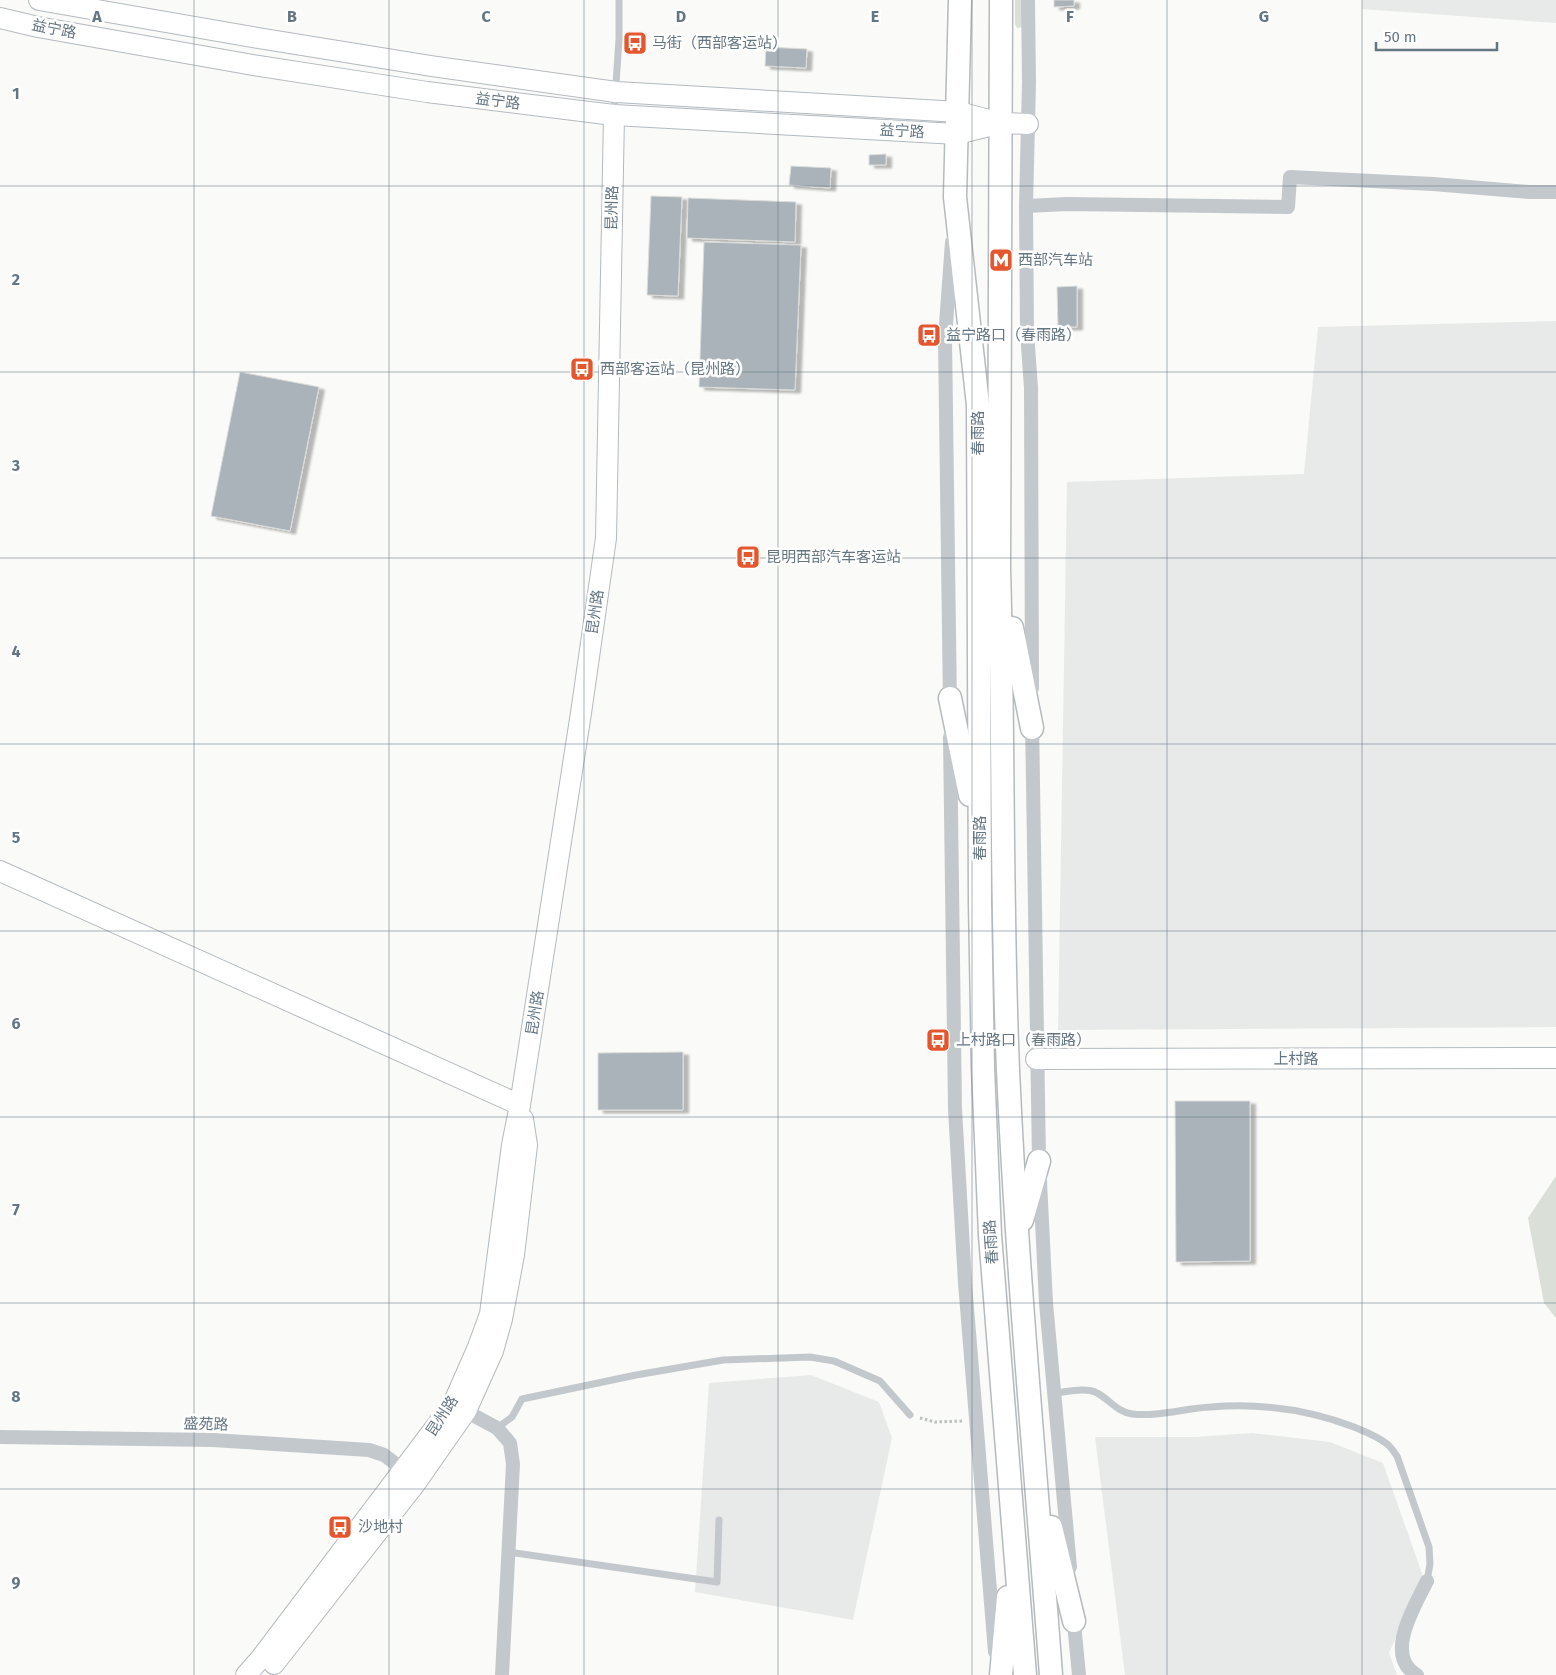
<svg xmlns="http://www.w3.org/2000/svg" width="1556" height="1675" font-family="'Fira Sans','Noto Sans SC',sans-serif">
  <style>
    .built { fill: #e8e9e9 }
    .green { fill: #dadfd7 }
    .building { fill: #aab3b9; stroke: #dcdcda; filter: url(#shadow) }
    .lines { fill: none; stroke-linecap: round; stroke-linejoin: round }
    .secondary-casing { stroke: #b3babf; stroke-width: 22 }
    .primary-casing { stroke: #b5babe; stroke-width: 25 }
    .path { stroke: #bbbfc2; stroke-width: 3; stroke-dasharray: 2.5 2.5; stroke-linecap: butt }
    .lane { stroke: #c3c8cc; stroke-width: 7 }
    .street { stroke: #c3c8cc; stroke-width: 14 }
    .secondary { stroke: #fff; stroke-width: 20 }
    .primary { stroke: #fff; stroke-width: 22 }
    .grid { fill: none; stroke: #657683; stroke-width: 1; stroke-opacity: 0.55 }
    .labels { text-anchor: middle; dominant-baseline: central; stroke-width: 5; stroke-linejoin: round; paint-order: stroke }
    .street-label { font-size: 15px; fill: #657683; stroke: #fff }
    .poi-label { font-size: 15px; fill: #657683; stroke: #fff; text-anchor: start }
    .grid-label { font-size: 16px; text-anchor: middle; font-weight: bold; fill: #657683; stroke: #fff; stroke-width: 5; stroke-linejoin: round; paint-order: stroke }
  </style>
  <defs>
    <filter id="shadow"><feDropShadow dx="5.5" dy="3" stdDeviation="1" flood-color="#0004"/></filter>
  </defs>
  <rect width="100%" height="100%" fill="#fafaf8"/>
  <g class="built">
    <polygon points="1362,0 1556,0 1556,23 1362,9"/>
    <polygon points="1556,321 1556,1027 1058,1030 1067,482 1304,474 1318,327"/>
    <polygon points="811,1375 879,1402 892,1438 853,1620 695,1592 709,1383"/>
    <polygon points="1252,1433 1330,1442 1383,1463 1423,1576 1389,1653 1397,1675 1125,1675 1095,1437 1196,1437"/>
  </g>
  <g class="green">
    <polygon points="1015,0 1024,0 1022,27 1017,28 1015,24"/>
    <polygon points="1556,1176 1556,1318 1544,1303 1528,1218"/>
  </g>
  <g class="building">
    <polygon points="1054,0 1074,0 1074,6 1054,7"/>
    <polygon points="766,47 807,49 806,68 765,66"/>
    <polygon points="886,154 886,165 869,165 869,155"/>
    <polygon points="791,166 831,168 830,188 789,185"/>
    <polygon points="651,196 682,197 678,296 647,295"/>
    <polygon points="688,198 796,202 795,242 687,238"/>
    <polygon points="704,242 801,245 795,390 699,387"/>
    <polygon points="1077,286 1077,327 1058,327 1057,287"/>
    <polygon points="240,372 319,387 290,531 211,516"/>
    <polygon points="683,1052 683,1110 598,1110 598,1053"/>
    <polygon points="1175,1101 1250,1101 1250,1261 1176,1262"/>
  </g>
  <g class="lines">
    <g class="secondary-casing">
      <g id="secondary">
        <polyline points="39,0 258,38 431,66 616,92 959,112 1000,123"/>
        <polyline points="0,18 38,27 253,65 427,92 614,115 957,134 1001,123 1028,124"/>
        <polyline points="0,871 520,1105"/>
        <polyline points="1036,1059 1556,1058"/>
        <polyline points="274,1664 415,1484 466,1411 493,1351 502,1319 514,1255 527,1145 523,1119"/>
        <polyline points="246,1675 261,1658 453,1404 478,1347 490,1314 512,1145 520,1105 581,713 606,538 614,115"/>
      </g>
    </g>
    <g class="primary-casing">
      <g id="primary">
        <polyline points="960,0 955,197 978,405 980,902 983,1068 990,1235 1025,1675"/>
        <path d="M 1001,0 L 999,569 C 1004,736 1001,903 1008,1070 C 1017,1272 1036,1473 1051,1675"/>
        <polyline points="1012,628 1032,728"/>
        <polyline points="950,698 970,795"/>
        <polyline points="1022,1220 1039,1161"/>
        <polyline points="1051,1527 1074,1621"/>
        <polyline points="1001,1675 1008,1597"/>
      </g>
    </g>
    <polyline class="path" points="920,1418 935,1422 963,1421"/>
    <g class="lane">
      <polyline points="614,114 619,39 619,0"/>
      <path d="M 1055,1393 C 1067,1392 1086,1387 1097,1393 C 1109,1399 1117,1412 1132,1414 C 1159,1417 1185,1408 1211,1407 C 1259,1403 1309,1410 1354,1427 C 1366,1432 1377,1436 1387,1444 C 1391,1447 1394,1452 1397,1456 L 1429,1547 L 1430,1564 L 1427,1581"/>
      <polyline points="497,1428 512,1417 522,1399 636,1375 723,1360 810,1357 834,1361 880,1381 910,1415"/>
      <polyline points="508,1552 717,1582 719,1520"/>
    </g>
    <g class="street">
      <polyline points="1028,0 1029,82 1026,206 1027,332 1031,388 1032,688"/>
      <polyline points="1026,206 1067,204 1288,207 1290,177 1433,184 1529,192 1556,192"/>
      <polyline points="950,706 945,338 952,242"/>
      <polyline points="1032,720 1039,1161 1046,1303 1070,1567"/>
      <polyline points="950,737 955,1109 965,1283 995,1652"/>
      <polyline points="458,1407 497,1428 510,1443 513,1464 502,1675"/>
      <polyline points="0,1437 213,1440 369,1450 384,1455 404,1470"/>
      <polyline points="1073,1613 1079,1675"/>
      <path d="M 1417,1675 C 1383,1656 1415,1606 1427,1581"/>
    </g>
    <use href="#secondary" class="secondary"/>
    <use href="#primary" class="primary"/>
  </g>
  <path class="grid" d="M 194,0 L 194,1675M 389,0 L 389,1675M 584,0 L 584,1675M 778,0 L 778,1675M 972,0 L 972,1675M 1167,0 L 1167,1675M 1362,0 L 1362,1675M 0,186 L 1556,186M 0,372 L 1556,372M 0,558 L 1556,558M 0,744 L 1556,744M 0,931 L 1556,931M 0,1117 L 1556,1117M 0,1303 L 1556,1303M 0,1489 L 1556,1489"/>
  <defs>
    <g id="bus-square" transform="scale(1.25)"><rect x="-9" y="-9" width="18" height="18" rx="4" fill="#e4572e" stroke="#fff"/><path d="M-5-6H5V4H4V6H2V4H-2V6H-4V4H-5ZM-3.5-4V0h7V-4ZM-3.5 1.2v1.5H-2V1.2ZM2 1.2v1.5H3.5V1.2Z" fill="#fff"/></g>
    <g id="metro-square" transform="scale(1.25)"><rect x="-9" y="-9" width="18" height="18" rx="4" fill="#e4572e" stroke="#fff"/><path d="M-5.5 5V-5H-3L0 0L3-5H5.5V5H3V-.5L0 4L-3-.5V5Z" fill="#fff"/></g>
  </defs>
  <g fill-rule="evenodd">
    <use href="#bus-square" x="635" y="43"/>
    <use href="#metro-square" x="1001" y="260"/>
    <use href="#bus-square" x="929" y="335"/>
    <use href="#bus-square" x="582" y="369"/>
    <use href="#bus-square" x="748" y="557"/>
    <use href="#bus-square" x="938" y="1040"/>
    <use href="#bus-square" x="340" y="1527"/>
  </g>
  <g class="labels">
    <g class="street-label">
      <text transform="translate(54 29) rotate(11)">益宁路</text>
      <text transform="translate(498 101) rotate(7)">益宁路</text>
      <text transform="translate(902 131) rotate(3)">益宁路</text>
      <text transform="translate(612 208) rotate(-89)">昆州路</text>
      <text transform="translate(978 433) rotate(-90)">春雨路</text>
      <text transform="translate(595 612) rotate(-82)">昆州路</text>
      <text transform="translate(980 838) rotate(-90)">春雨路</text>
      <text transform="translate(535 1013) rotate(-81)">昆州路</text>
      <text x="1296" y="1059">上村路</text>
      <text transform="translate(991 1242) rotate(-94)">春雨路</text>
      <text transform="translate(442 1416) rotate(-57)">昆州路</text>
      <text transform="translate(206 1424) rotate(2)">盛苑路</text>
    </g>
    <g class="poi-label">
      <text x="652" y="43">马街（西部客运站）</text>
      <text x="1018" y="260">西部汽车站</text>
      <text x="946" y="335">益宁路口（春雨路）</text>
      <text x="600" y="369">西部客运站（昆州路）</text>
      <text x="766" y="557">昆明西部汽车客运站</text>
      <text x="956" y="1040">上村路口（春雨路）</text>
      <text x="358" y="1527">沙地村</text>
    </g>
  </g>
  <g class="grid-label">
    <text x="97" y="22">A</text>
    <text x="292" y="22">B</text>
    <text x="486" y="22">C</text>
    <text x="681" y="22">D</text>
    <text x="875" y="22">E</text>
    <text x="1070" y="22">F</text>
    <text x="1264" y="22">G</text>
    <text x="16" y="99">1</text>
    <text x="16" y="285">2</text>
    <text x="16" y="471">3</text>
    <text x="16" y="657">4</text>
    <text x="16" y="843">5</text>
    <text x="16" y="1029">6</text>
    <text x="16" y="1215">7</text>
    <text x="16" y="1402">8</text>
    <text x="16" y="1588">9</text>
  </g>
  <path d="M1376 42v8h121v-8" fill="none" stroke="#657683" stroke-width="2.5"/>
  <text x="1384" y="42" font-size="15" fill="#657683" stroke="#ffffff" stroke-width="4" paint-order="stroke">50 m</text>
</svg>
